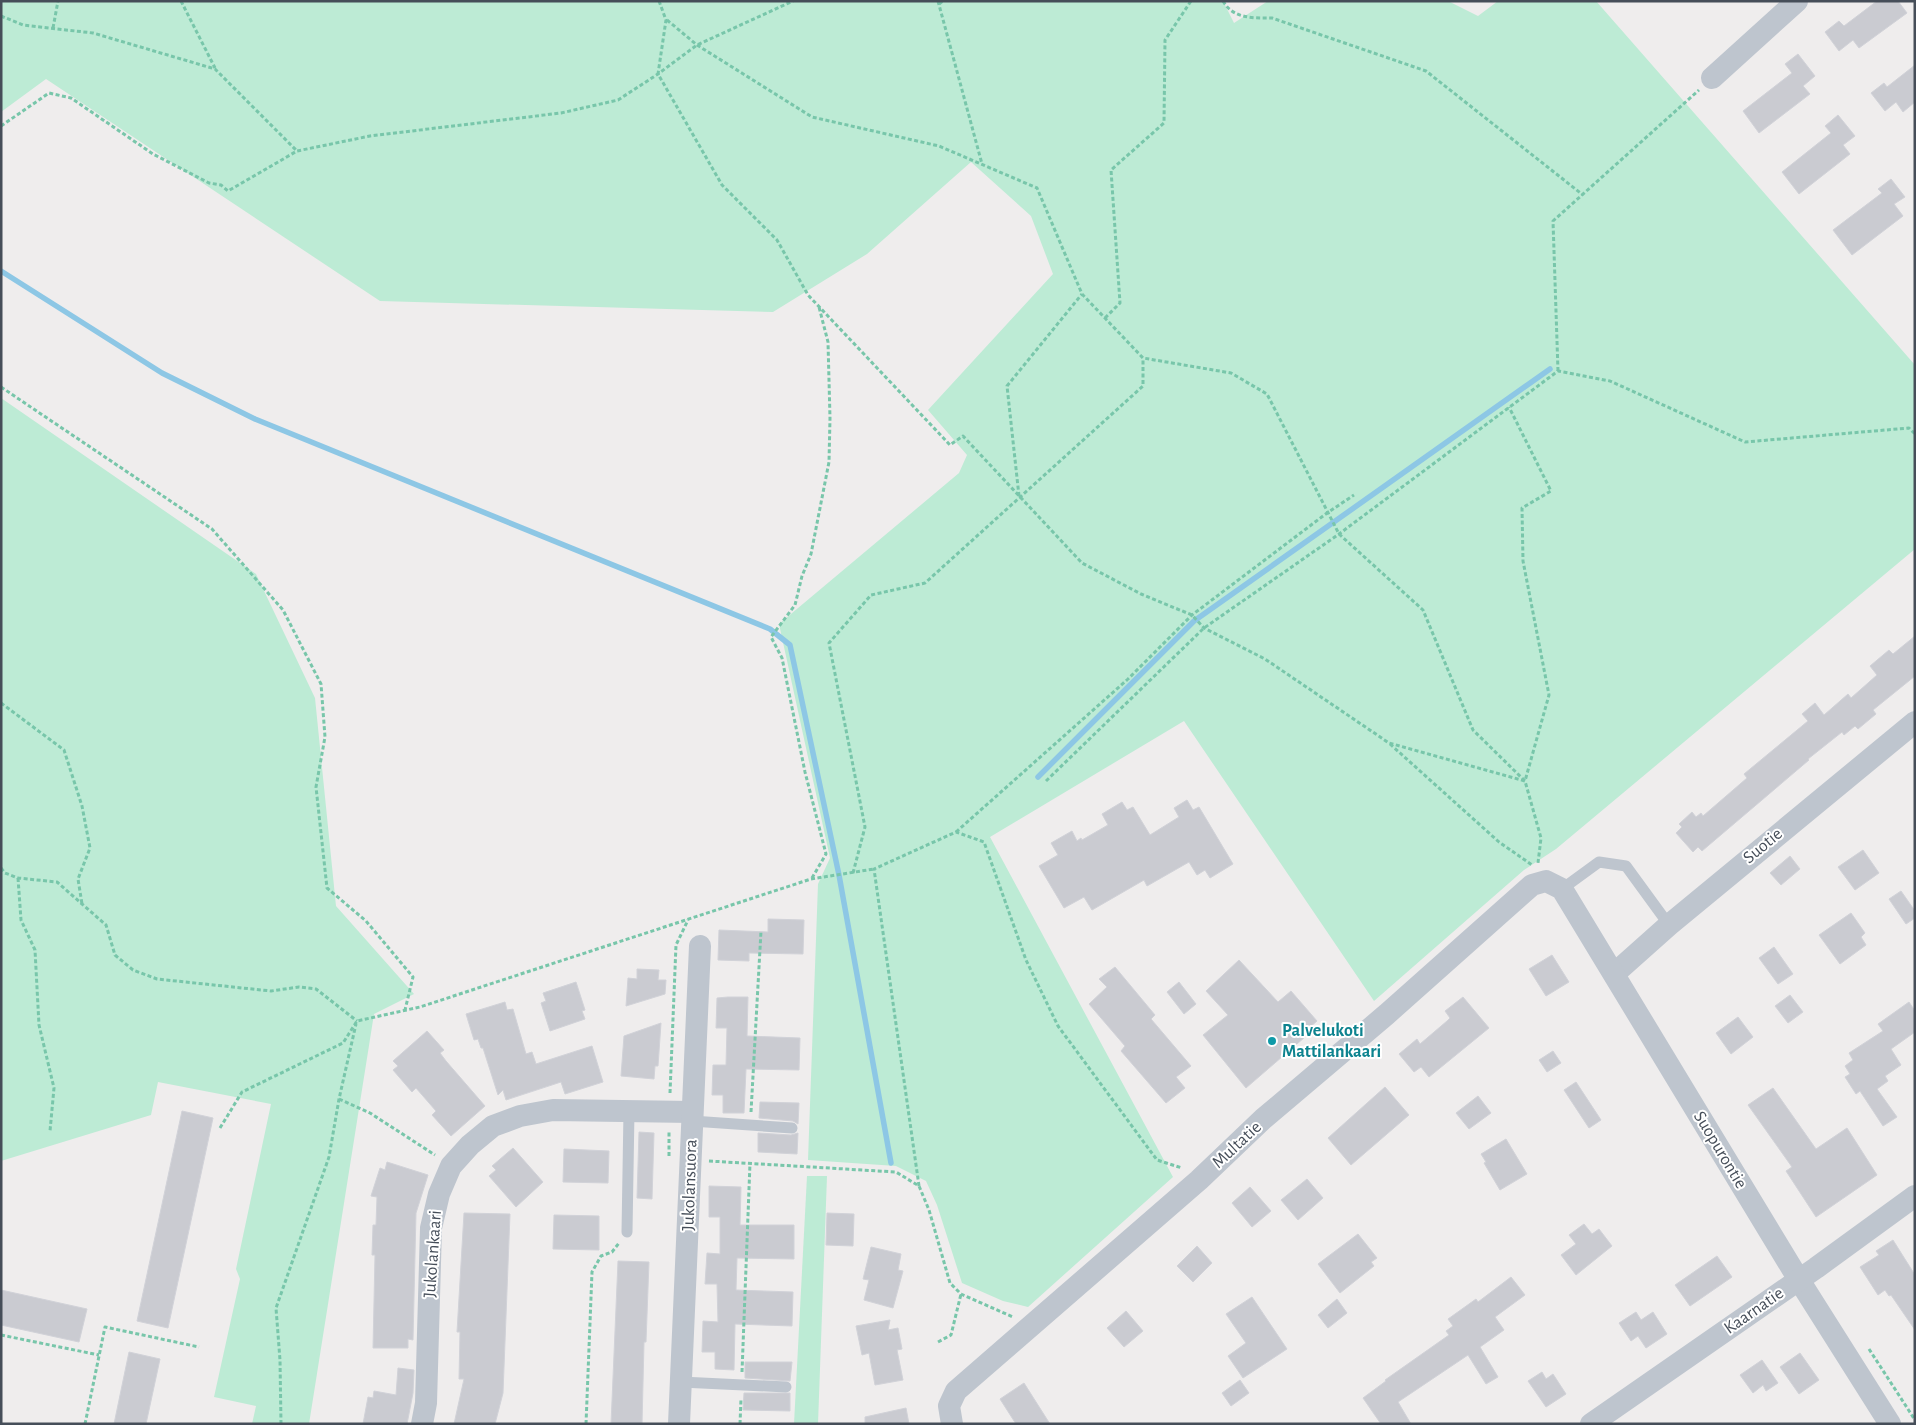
<svg xmlns="http://www.w3.org/2000/svg" width="1916" height="1425" font-family="'Alegreya Sans',sans-serif">
  <style>
    .green { fill: #bdebd5 }
    .lines { fill: none; stroke-linecap: round; stroke-linejoin: round }
    .stream { stroke: #8dc7e5; stroke-width: 5.5 }
    .building { fill: #cacbd1; stroke: #d1d2d8 }
    .path { stroke: #78c6aa; stroke-width: 3; stroke-dasharray: 4 2.5; stroke-linecap: butt }
    .service { stroke: #bec5ce; stroke-width: 11 }
    .minor { stroke: #bec5ce; stroke-width: 22 }
    .culture-dot { fill: #0f9aa8; stroke: #fff; stroke-width: 2 }
    .labels { text-anchor: middle; dominant-baseline: central; stroke-width: 4; stroke-linejoin: round; paint-order: stroke }
    .street-label { font-size: 18px; fill: #464e59; stroke: #fff }
    .culture-label { font-size: 18px; font-weight: bold; fill: #0d838f; stroke: #fff; text-anchor: start }
  </style>
  <rect width="100%" height="100%" fill="#efeded"/>
  <g class="green">
    <polygon points="1,1 1223,1 1234,23 1268,1 1448,1 1478,16 1498,1 1596,1 1915,365 1915,549 1556,849 1524,870 1374,1001 1184,721 990,837 1173,1177 1028,1307 1003,1301 962,1283 937,1205 926,1181 896,1166 808,1160 818,884 830,858 779,624 959,473 967,455 928,410 1053,274 1031,216 971,162 867,254 773,312 380,301 46,79 1,112"/>
    <polygon points="1,398 256,574 315,698 336,906 414,994 374,1014 309,1424 252,1424 256,1406 214,1397 240,1279 236,1269 271,1104 158,1082 151,1115 1,1161"/>
    <polygon points="807,1176 827,1176 818,1424 794,1424"/>
  </g>
  <g class="lines">
    <g class="stream">
      <polyline points="1,271 162,373 255,419 770,629 790,645 839,875 891,1163"/>
      <polyline points="1038,777 1194,621 1550,369"/>
    </g>
  </g>
  <g class="building">
    <polygon points="1877,1 1898,1 1907,13 1859,48 1853,40 1839,51 1825,32 1839,21 1844,26"/>
    <polygon points="1798,54 1815,76 1803,86 1810,94 1759,133 1743,111 1792,73 1785,64"/>
    <polygon points="1915,65 1915,102 1903,112 1896,102 1885,111 1871,93 1884,83 1887,87"/>
    <polygon points="1838,115 1855,136 1843,145 1850,154 1799,194 1782,172 1831,133 1825,126"/>
    <polygon points="1891,179 1905,197 1894,204 1903,216 1852,255 1833,230 1882,193 1878,189"/>
    <polygon points="1915,636 1915,676 1873,710 1876,714 1858,729 1855,726 1844,735 1842,732 1808,759 1809,760 1702,851 1698,847 1693,852 1676,833 1682,827 1679,824 1692,812 1696,817 1701,813 1703,816 1747,778 1744,774 1808,721 1802,714 1815,703 1824,715 1848,694 1851,698 1877,675 1870,666 1889,650 1893,654"/>
    <polygon points="1187,800 1193,810 1199,807 1233,864 1210,878 1205,870 1197,875 1189,862 1147,886 1144,880 1092,910 1084,897 1064,908 1039,866 1058,855 1051,843 1072,831 1077,841 1081,838 1082,840 1108,825 1102,814 1122,802 1127,810 1133,807 1150,835 1179,817 1174,808"/>
    <polygon points="1863,850 1879,873 1855,890 1838,867"/>
    <polygon points="1790,856 1800,869 1781,885 1770,873"/>
    <polygon points="1901,891 1915,911 1915,918 1906,924 1889,899"/>
    <polygon points="1851,913 1865,933 1861,937 1866,945 1840,964 1819,935"/>
    <polygon points="768,919 804,920 803,954 749,953 749,961 718,960 719,930 768,932"/>
    <polygon points="1774,947 1793,974 1778,984 1759,958"/>
    <polygon points="1552,955 1569,982 1546,996 1529,969"/>
    <polygon points="1239,960 1278,1002 1291,991 1317,1021 1309,1028 1312,1031 1246,1088 1203,1035 1228,1015 1206,991"/>
    <polygon points="1115,967 1155,1015 1151,1019 1191,1066 1176,1077 1185,1088 1166,1103 1121,1051 1125,1046 1089,1004 1107,987 1099,979"/>
    <polygon points="637,969 659,970 658,980 666,980 665,994 626,1006 628,978 637,979"/>
    <polygon points="576,982 585,1010 582,1011 585,1019 550,1031 541,1003 546,1001 543,993"/>
    <polygon points="1179,982 1196,1004 1184,1014 1167,992"/>
    <polygon points="1790,995 1803,1012 1788,1023 1775,1006"/>
    <polygon points="728,997 748,997 747,1036 800,1038 799,1070 746,1069 744,1113 723,1113 723,1095 712,1095 713,1065 726,1065 727,1028 716,1028 717,998"/>
    <polygon points="1463,997 1489,1028 1429,1077 1421,1067 1414,1072 1399,1054 1417,1039 1420,1044 1447,1021 1450,1018 1445,1011"/>
    <polygon points="505,1002 507,1010 513,1009 526,1054 532,1052 536,1064 592,1046 603,1082 565,1094 561,1082 506,1100 503,1090 498,1095 483,1048 481,1048 478,1039 474,1040 466,1014"/>
    <polygon points="1909,1002 1915,1011 1915,1032 1891,1049 1901,1065 1885,1076 1888,1081 1877,1089 1897,1117 1883,1126 1860,1091 1856,1094 1845,1077 1850,1074 1845,1066 1853,1060 1849,1053 1883,1031 1878,1024"/>
    <polygon points="1738,1017 1753,1037 1731,1054 1716,1033"/>
    <polygon points="661,1023 658,1066 655,1066 654,1079 621,1076 624,1036"/>
    <polygon points="427,1031 444,1050 440,1053 446,1061 485,1106 451,1136 432,1115 436,1111 416,1088 412,1092 393,1070 398,1066 393,1061"/>
    <polygon points="1553,1051 1561,1063 1547,1072 1539,1060"/>
    <polygon points="1576,1082 1601,1120 1589,1128 1564,1090"/>
    <polygon points="1385,1087 1409,1115 1351,1165 1328,1138"/>
    <polygon points="1773,1088 1816,1149 1847,1128 1877,1175 1816,1217 1786,1171 1792,1167 1748,1105"/>
    <polygon points="1478,1096 1491,1113 1469,1129 1456,1113"/>
    <polygon points="760,1102 799,1103 798,1124 793,1121 759,1118"/>
    <polygon points="182,1111 213,1118 168,1328 137,1321"/>
    <polygon points="639,1132 654,1133 652,1199 637,1198"/>
    <polygon points="758,1133 791,1135 798,1133 797,1154 758,1152"/>
    <polygon points="1506,1139 1527,1174 1500,1190 1484,1163 1486,1162 1481,1154"/>
    <polygon points="513,1148 543,1182 516,1207 489,1176 496,1170 492,1166"/>
    <polygon points="564,1149 609,1151 608,1183 563,1182"/>
    <polygon points="387,1162 428,1175 416,1213 413,1340 408,1339 408,1348 373,1348 375,1255 372,1255 373,1225 376,1225 377,1197 371,1196 380,1168 385,1170"/>
    <polygon points="1307,1179 1323,1198 1298,1220 1281,1200"/>
    <polygon points="709,1186 741,1187 740,1225 794,1225 794,1259 737,1258 736,1290 793,1292 792,1326 735,1324 734,1370 715,1369 715,1352 702,1352 703,1321 718,1322 717,1284 705,1284 707,1253 720,1254 720,1217 709,1217"/>
    <polygon points="1250,1187 1271,1211 1252,1227 1232,1203"/>
    <polygon points="464,1213 510,1214 503,1393 495,1424 454,1424 464,1379 459,1379 460,1332 457,1332"/>
    <polygon points="827,1213 854,1214 853,1246 826,1245"/>
    <polygon points="554,1215 599,1216 599,1250 553,1249"/>
    <polygon points="1584,1224 1592,1234 1599,1229 1612,1246 1576,1275 1561,1255 1576,1244 1569,1235"/>
    <polygon points="1358,1234 1377,1258 1371,1262 1374,1266 1340,1293 1318,1264"/>
    <polygon points="1893,1240 1915,1275 1915,1330 1891,1295 1889,1296 1885,1290 1878,1295 1860,1267 1879,1255 1876,1251"/>
    <polygon points="1197,1246 1212,1263 1193,1282 1177,1266"/>
    <polygon points="871,1247 901,1254 898,1270 903,1271 893,1308 864,1300 869,1280 863,1279"/>
    <polygon points="1717,1256 1732,1277 1690,1306 1675,1285"/>
    <polygon points="618,1261 649,1262 646,1342 644,1342 642,1424 611,1424"/>
    <polygon points="1511,1277 1525,1295 1495,1317 1504,1330 1480,1347 1498,1377 1486,1384 1468,1355 1398,1402 1411,1424 1381,1424 1363,1398 1386,1381 1385,1380 1449,1335 1446,1331 1453,1326 1448,1319 1476,1299 1478,1302"/>
    <polygon points="1,1290 87,1309 79,1342 1,1325"/>
    <polygon points="1252,1297 1287,1349 1243,1378 1228,1356 1246,1343 1226,1314"/>
    <polygon points="1337,1299 1347,1313 1328,1328 1318,1315"/>
    <polygon points="1126,1311 1143,1331 1124,1347 1107,1328"/>
    <polygon points="1636,1312 1641,1320 1653,1312 1667,1334 1646,1348 1638,1336 1631,1341 1619,1323"/>
    <polygon points="890,1320 888,1330 898,1328 902,1349 897,1350 903,1380 875,1385 869,1353 862,1355 856,1326"/>
    <polygon points="129,1352 160,1359 146,1424 114,1424"/>
    <polygon points="1800,1353 1819,1380 1799,1394 1780,1367"/>
    <polygon points="1762,1360 1778,1383 1766,1391 1763,1385 1753,1393 1740,1375"/>
    <polygon points="745,1362 792,1362 790,1381 745,1378"/>
    <polygon points="398,1368 414,1370 413,1393 407,1424 363,1424 368,1397 373,1398 374,1391 396,1395"/>
    <polygon points="1542,1372 1546,1379 1553,1374 1566,1394 1546,1407 1528,1381"/>
    <polygon points="1240,1380 1249,1393 1231,1406 1222,1393"/>
    <polygon points="1024,1383 1050,1424 1016,1424 1000,1399"/>
    <polygon points="744,1393 790,1393 790,1411 743,1410"/>
    <polygon points="906,1408 909,1424 865,1424 865,1417"/>
  </g>
  <g class="lines">
    <g class="path">
      <polyline points="181,1 215,68"/>
      <polyline points="659,1 666,20 658,74 722,185 777,240 808,295 950,445 963,436 1082,563 1141,594 1192,615 1204,628 1265,659 1389,743 1525,781 1549,695 1523,561 1522,508 1551,491 1509,407"/>
      <polyline points="938,1 982,164"/>
      <path d="M 1223,1 C 1233,19 1253,18 1272,18 L 1426,71 L 1583,195"/>
      <polyline points="939,4 943,1"/>
      <polyline points="1,16 23,25 93,33 215,69 297,151"/>
      <polyline points="667,20 697,45 812,117 939,146 1037,188 1082,294 1143,358 1231,373 1267,394 1339,534 1423,610 1473,730 1525,781 1541,838 1538,863"/>
      <polyline points="53,28 58,1"/>
      <polyline points="1,126 49,93 71,98 153,154 209,183 221,185 228,191 297,151 370,136 561,113 618,100 658,74 697,45 793,1"/>
      <polyline points="1105,318 1120,303 1111,170 1164,123 1165,40 1191,1"/>
      <polyline points="1558,371 1553,221 1699,90"/>
      <polyline points="1,387 212,529 283,610 321,684 325,737 316,787 327,888 366,921 413,977 405,1010"/>
      <polyline points="1019,496 1007,386 1082,294"/>
      <polyline points="1,703 64,750 82,806 90,848 78,879 82,904"/>
      <polyline points="1390,744 1499,842 1532,865"/>
      <polyline points="1046,781 1204,628 1339,534 1558,371 1610,381 1745,442 1909,428 1915,434"/>
      <polyline points="956,832 1128,679 1192,615 1327,513 1354,495"/>
      <polyline points="1,868 5,873 18,878 57,882 106,925 115,955 133,970 157,979 271,991 299,987 316,989 357,1021"/>
      <polyline points="853,873 865,827 829,643 871,595 925,583 1143,386 1143,358"/>
      <polyline points="18,878 21,920 35,950 39,1025 54,1088 50,1131"/>
      <polyline points="812,878 826,854 805,772 782,658 771,637 795,605 802,576 811,554 829,462 830,418 828,342 819,307"/>
      <polyline points="670,1093 676,945 688,920"/>
      <polyline points="339,1099 370,1113 435,1155"/>
      <polyline points="751,1112 761,931"/>
      <polyline points="220,1128 242,1092 343,1043 357,1021 420,1007 811,879 874,869"/>
      <polyline points="669,1156 669,1132"/>
      <polyline points="709,1161 896,1172 919,1186 929,1210 950,1283 961,1294 1013,1317"/>
      <polyline points="919,1186 874,869 956,832 984,842 1026,960 1058,1026 1157,1160 1182,1168"/>
      <polyline points="1,1335 99,1355"/>
      <polyline points="938,1342 951,1335 961,1294"/>
      <polyline points="1869,1349 1915,1420"/>
      <polyline points="742,1372 750,1163"/>
      <polyline points="85,1424 105,1327 199,1347"/>
      <polyline points="281,1424 280,1360 276,1308 329,1157 339,1099 356,1024"/>
      <polyline points="586,1424 592,1272 601,1256 612,1252 619,1243"/>
      <polyline points="740,1424 741,1399"/>
    </g>
    <g class="service">
      <polyline points="1562,889 1599,862 1626,866 1669,925"/>
      <polyline points="692,1121 792,1128"/>
      <polyline points="627,1232 629,1111"/>
      <polyline points="681,1382 786,1387"/>
    </g>
    <g class="minor">
      <polyline points="1712,78 1797,1"/>
      <polyline points="1614,974 1669,925 1915,722"/>
      <polyline points="422,1424 426,1403 431,1228 439,1194 451,1166 470,1145 493,1126 520,1116 553,1110 692,1112"/>
      <polyline points="679,1424 700,946"/>
      <polyline points="952,1424 949,1406 956,1391 1199,1180 1263,1119 1387,1014 1532,885 1546,881 1562,889 1799,1280 1890,1424"/>
      <polyline points="1591,1424 1816,1268 1915,1196"/>
    </g>
  </g>
  <circle class="culture-dot" cx="1272" cy="1041" r="5"/>
  <g class="labels">
    <g class="street-label">
      <text transform="translate(1763 846) rotate(-40)">Suotie</text>
      <text transform="translate(1237 1145) rotate(-43)">Multatie</text>
      <text transform="translate(1720 1150) rotate(59)">Suopurontie</text>
      <text transform="translate(690 1185) rotate(-88)">Jukolansuora</text>
      <text transform="translate(433 1254) rotate(-86)">Jukolankaari</text>
      <text transform="translate(1754 1311) rotate(-35)">Kaarnatie</text>
    </g>
    <g class="culture-label">
      <text x="1282" y="1031">Palvelukoti<tspan x="1282" dy="21">Mattilankaari</tspan></text>
    </g>
  </g>
  <rect width="1916" height="1425" fill="none" stroke="#464e59" stroke-width="5"/>
</svg>
